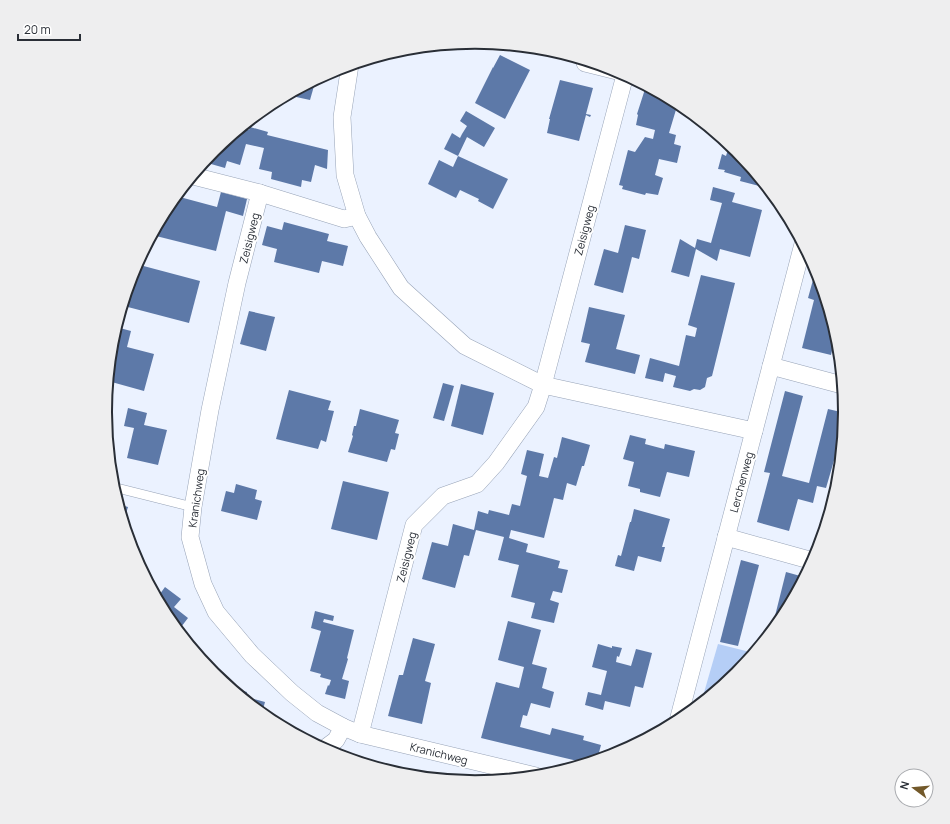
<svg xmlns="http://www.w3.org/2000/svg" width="950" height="824" font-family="Manrope,sans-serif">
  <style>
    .green { fill: #b5cef6 }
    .building { fill: #5d79a8 }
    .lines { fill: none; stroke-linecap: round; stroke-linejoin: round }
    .lane-casing { stroke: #97a3b7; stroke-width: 10 }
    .street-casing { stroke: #97a3b7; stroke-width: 18 }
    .lane { stroke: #fff; stroke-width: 9 }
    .street { stroke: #fff; stroke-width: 17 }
    .labels { text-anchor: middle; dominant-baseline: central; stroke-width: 4; stroke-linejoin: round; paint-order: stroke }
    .street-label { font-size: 11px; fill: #292e36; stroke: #fff }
    .rim { fill: none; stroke: #292e36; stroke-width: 2 }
  </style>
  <rect width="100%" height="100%" fill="#ebf2ff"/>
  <polygon class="green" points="718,644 754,653 736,674 701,703"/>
  <g class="building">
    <polygon points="500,55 530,70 505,119 475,103 493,67 493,68"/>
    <polygon points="316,79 310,100 287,95 294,91"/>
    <polygon points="560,80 593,88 586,114 591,115 590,117 586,115 579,141 547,133 550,119 549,119"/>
    <polygon points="646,86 678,103 669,133 676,135 674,144 681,146 677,163 659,159 655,175 663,178 658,195 646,193 645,195 622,189 623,186 619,185 628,150 635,152 645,137 653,139 655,130 636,125 638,115 637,114"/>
    <polygon points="466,111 495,128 484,147 467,137 458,156 508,179 493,209 478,201 479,199 460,190 456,198 428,184 439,160 453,167 458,156 444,149 452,133 460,138 462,134 467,126 460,121"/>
    <polygon points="250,127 268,132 267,135 328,150 327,169 315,165 311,182 302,180 301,187 271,179 272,172 259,169 264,148 246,144 240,165 227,161 225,168 204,162 214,150 241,128 249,130"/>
    <polygon points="729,146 737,151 767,188 740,181 741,177 724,172 725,170 718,169 722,154 726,156"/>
    <polygon points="713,187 735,193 732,202 762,210 750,257 720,249 717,261 696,249 689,277 671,272 680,239 695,248 697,239 711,243 722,203 710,200"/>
    <polygon points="221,192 247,199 243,216 226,211 216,251 152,235 167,206 176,196 217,207"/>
    <polygon points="284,222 329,234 327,241 348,246 343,266 322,261 319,273 274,262 277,249 262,245 267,226 282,230"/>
    <polygon points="625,225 646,230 639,259 632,257 623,293 594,285 604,249 618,253"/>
    <polygon points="136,264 200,281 189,323 124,306 133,270"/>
    <polygon points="816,269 836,334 831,355 802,348 814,300 808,298"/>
    <polygon points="701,275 735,283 712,376 707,378 705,387 700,390 694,389 690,391 673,387 676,376 665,373 663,382 645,378 650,358 679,366 686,335 695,337 697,328 688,325"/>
    <polygon points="589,307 625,315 616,349 640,355 635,374 585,362 590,344 581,342"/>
    <polygon points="249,311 275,317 266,351 240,344"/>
    <polygon points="116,327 131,331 127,347 154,354 144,391 108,381 110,357 114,344 112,344 112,340"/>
    <polygon points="443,383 454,386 444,421 433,418"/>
    <polygon points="461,384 494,393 483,435 451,426"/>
    <polygon points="289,390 331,401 328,410 334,411 326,442 321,440 318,449 276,439"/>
    <polygon points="785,391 803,396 782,476 809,483 828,409 845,413 841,457 835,457 826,488 817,486 813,503 798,499 789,531 757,522 770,473 764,472"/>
    <polygon points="128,408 147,413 144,425 167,430 158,465 127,458 134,428 124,426"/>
    <polygon points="360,409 399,420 395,433 399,434 395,450 391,449 387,462 348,452 353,436 352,435 354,426 356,426"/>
    <polygon points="630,435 646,439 645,444 664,449 665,444 695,451 689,477 667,472 660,497 640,492 640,489 628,486 634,462 623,459"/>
    <polygon points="562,437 590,445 584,466 582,466 576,486 567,483 563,500 554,498 544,538 511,530 509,538 528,544 526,552 560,561 558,568 568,570 562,593 553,591 550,600 559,603 554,623 531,618 535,603 511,597 519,565 498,560 504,537 476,530 469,556 464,555 455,588 422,579 432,542 448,546 453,524 474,530 478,511 488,514 489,510 509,515 512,504 520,506 527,476 521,474 527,450 544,454 539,476 548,478 554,457 557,458"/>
    <polygon points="343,481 389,492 377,540 331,529"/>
    <polygon points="236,484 257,490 255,499 262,501 257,520 221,511 226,491 234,493"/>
    <polygon points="118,504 128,507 124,520 126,521 129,526 127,533"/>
    <polygon points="634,509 670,519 662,547 665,547 661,562 638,556 634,571 615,566 618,555 621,556 630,522 631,522"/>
    <polygon points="741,560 759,565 738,646 720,642"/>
    <polygon points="786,572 804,577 804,578 783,618 771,632"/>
    <polygon points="165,587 181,599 174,607 188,618 178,631 167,617 157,598"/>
    <polygon points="315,611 334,616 333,621 324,619 323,622 354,630 347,658 348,659 342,679 349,681 345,699 325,694 328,685 329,686 331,680 320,677 321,674 310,671 321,631 311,628"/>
    <polygon points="508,621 541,630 532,664 547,668 542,688 554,692 550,708 531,703 527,716 523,715 520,727 550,735 552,728 584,736 583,740 601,745 597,760 586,763 481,738 496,682 519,688 524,667 498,660"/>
    <polygon points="413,638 435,644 425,681 431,683 422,724 388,716 399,675 403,675"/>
    <polygon points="598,644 612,648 612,646 622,648 619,657 617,656 616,662 631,666 636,649 652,653 643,688 635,686 630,707 605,701 603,710 585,705 588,692 601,695 607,671 592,667"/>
    <polygon points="231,688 247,692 246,697 265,702 262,713"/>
    <polygon points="277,723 299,729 298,735 277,724"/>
  </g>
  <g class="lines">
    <g class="lane-casing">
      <polyline id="lane" points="113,487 193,507"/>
    </g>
    <g class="street-casing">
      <g id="street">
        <polyline points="586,61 585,63 621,72"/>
        <polyline points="350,65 342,117 345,175 357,216 368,237 401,288 465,346 543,385 754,431"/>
        <polyline points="193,176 260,193 344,219 357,216"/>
        <polyline points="260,193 237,283 210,410 193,507 190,537 203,584 216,612 252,655 292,693 317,713 343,727 360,734 536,776"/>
        <polyline points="771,366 842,385"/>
        <polyline points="726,537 813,561"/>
        <polyline points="678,721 803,244"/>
        <polyline points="360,734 414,525 443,496 477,484 496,463 536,407 543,385 625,75"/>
        <polyline points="324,749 336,740 343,727"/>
      </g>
    </g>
    <use href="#lane" class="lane"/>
    <use href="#street" class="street"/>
  </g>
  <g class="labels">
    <g class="street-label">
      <text transform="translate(584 230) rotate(-75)">Zeisigweg</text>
      <text transform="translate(249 238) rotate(-76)">Zeisigweg</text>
      <text transform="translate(741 482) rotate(-75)">Lerchenweg</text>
      <text transform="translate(196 498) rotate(-82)">Kranichweg</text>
      <text transform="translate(406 557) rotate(-76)">Zeisigweg</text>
      <text transform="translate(439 753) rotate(14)">Kranichweg</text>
    </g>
  </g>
  <path d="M0 0H950V824H0ZM112 412a363 363 0 1 1 726 0a363 363 0 1 1-726 0Z" fill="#eeeeef" fill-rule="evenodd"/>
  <path class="rim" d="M112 412a363 363 0 1 1 726 0a363 363 0 1 1-726 0Z"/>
  <g transform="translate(914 788) rotate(286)"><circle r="19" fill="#ffffff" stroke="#a9abaf"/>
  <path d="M0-3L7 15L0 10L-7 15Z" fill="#73592a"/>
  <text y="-6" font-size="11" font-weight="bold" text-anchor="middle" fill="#292e36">N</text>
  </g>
  <path d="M18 34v6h62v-6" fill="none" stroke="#292e36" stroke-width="2"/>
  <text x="24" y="34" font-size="12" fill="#292e36" stroke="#ffffff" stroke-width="3" paint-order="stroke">20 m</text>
</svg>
